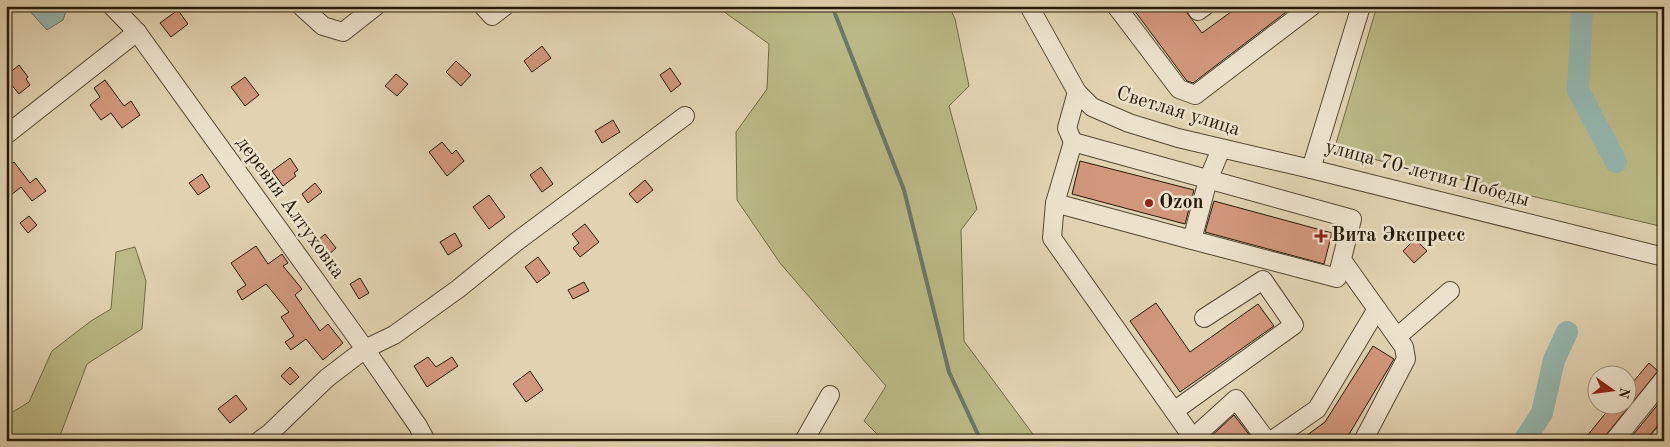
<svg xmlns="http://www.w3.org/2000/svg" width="1670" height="447" font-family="'Old Standard TT',serif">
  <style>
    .green { fill: #bbba86; stroke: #706a46 }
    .water { fill: #94b7af; stroke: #68786c }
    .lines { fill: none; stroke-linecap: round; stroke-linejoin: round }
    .stream { stroke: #68786c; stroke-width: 4 }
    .river { stroke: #94b7af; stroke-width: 22 }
    .building { fill: #d1977c; stroke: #251907 }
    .minor-casing { stroke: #544832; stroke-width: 20 }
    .minor { stroke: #ece2cc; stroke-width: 18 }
    .poi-dot { fill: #8f2418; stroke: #ece2cc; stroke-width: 2 }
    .labels { text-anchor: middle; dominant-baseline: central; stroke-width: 5; stroke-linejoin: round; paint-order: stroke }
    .street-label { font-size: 20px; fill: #251907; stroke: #ece2cc }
    .poi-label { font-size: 20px; font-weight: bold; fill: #251907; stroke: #ece2cc; text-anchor: start }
  </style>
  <rect width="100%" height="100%" fill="#e1d3b1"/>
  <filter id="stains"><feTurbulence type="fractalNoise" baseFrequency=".004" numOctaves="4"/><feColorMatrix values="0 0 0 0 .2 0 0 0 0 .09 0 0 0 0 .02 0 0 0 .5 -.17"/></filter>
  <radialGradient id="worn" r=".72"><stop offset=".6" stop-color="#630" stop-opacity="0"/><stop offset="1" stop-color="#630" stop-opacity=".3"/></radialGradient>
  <g class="green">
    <polygon points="716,6 949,6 955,19 969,86 949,106 977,209 961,230 964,341 1038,441 884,441 864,421 886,386 780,263 737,200 736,132 767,89 769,44"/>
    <polygon points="1377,6 1664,6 1664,227 1334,150"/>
    <polygon points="135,247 146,281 142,329 87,364 58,441 6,441 6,416 29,402 52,351 91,321 111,309 116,252"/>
  </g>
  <polygon class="water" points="25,6 68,6 63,20 47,30"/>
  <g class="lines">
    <polyline class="stream" points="832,6 904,190 949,372 981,441"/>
    <g class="river">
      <polyline points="1582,6 1578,90 1616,162"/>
      <polyline points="1524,441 1542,413 1554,360 1567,332"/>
    </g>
  </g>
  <g class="building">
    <polygon points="1131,6 1182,6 1202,33 1239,6 1294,6 1193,83 1187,81"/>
    <polygon points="178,10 188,24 171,37 160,23"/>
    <polygon points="542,46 551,58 532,72 524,61"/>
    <polygon points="456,61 471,75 461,86 446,72"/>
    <polygon points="19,65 28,77 26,79 30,85 19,94 6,78 6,76"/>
    <polygon points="670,68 681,84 671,92 660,75"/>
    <polygon points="396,74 408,84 397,96 385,86"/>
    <polygon points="245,77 259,95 245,106 231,87"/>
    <polygon points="105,80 124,106 131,101 140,115 122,128 111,113 101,120 90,105 100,97 94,88"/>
    <polygon points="613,120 620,132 602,143 595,131"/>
    <polygon points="442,142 452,154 456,150 464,161 447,176 429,152"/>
    <polygon points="290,158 298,170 294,173 296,176 283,186 272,171"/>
    <polygon points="1080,161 1194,190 1185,224 1072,194"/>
    <polygon points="14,162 30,183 36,178 46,191 32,201 21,187 6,199 6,168"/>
    <polygon points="541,167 553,184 542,192 530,175"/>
    <polygon points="202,174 210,187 198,195 189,183"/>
    <polygon points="645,180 653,190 637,203 629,194"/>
    <polygon points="315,183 322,192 308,203 302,194"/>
    <polygon points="489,195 505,217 489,229 473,207"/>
    <polygon points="1214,201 1332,233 1324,264 1205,232"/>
    <polygon points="29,216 37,225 28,233 20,223"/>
    <polygon points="585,224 599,242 580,257 573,248 579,243 572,234"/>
    <polygon points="455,233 462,246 448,255 440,242"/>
    <polygon points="325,234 336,248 327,256 316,242"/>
    <polygon points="1415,239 1427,251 1414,263 1403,251"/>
    <polygon points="256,246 268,264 282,254 288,263 283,266 302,289 295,295 320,331 328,324 343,343 323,360 306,339 291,350 285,342 294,336 281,317 289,312 266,284 242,300 237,291 246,285 231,263"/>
    <polygon points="538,257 550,273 537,283 525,267"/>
    <polygon points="360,278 369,293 359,299 350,284"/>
    <polygon points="584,282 589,291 573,299 568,290"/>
    <polygon points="1156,303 1190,352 1258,304 1274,326 1180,392 1130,321"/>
    <polygon points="1373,346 1394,359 1345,441 1299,441 1325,422"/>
    <polygon points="428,357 436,367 452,357 458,366 427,387 414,366"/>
    <polygon points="1649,363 1658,371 1601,441 1583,441 1613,404 1628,404 1628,388"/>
    <polygon points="290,367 299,377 290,385 281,376"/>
    <polygon points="530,371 543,390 526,402 513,384"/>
    <polygon points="236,395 247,409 230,423 218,409"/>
    <polygon points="1664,397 1664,418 1645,441 1628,441"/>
    <polygon points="1234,415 1254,441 1206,441"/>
  </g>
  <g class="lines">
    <g class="minor-casing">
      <g id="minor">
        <polyline points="112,6 137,32 365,349 418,426 426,441"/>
        <polyline points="301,6 323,26 343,32 376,6"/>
        <polyline points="483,6 492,16 505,6"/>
        <polyline points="1029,6 1077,92 1092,107 1129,123 1178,138 1311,169 1664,257"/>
        <polyline points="1116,6 1179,89 1195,95 1312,6"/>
        <polyline points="1195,6 1198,11 1205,6"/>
        <polyline points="6,135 137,32"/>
        <polyline points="1073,142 1067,128 1077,92"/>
        <polyline points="1311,169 1361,6"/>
        <polyline points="1055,203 1052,238 1195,441"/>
        <polyline points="1192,240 1055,203 1073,142 1352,219 1337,278 1192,240 1208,180 1221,149"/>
        <polyline points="1342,260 1404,347 1406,359 1363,441"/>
        <polyline points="1397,337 1450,291"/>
        <polyline points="1174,411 1294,325 1263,280 1204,318"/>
        <polyline points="1193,438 1236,399 1267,441"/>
        <polyline points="259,441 270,433 327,378 365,349 394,335 458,289 516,242 685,116"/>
        <polyline points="804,441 830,395"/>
        <polyline points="1271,441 1317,409 1377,309"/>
        <polyline points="1614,441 1664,379"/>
        <polyline points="1658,441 1664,434"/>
      </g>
    </g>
    <use href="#minor" class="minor"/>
  </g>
  <g class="poi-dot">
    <circle cx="1149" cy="203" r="5"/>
    <path d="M1318.5 228.5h5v5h5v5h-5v5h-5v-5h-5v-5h5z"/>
  </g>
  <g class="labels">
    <g class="street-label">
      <text transform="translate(1178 112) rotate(17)">Светлая улица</text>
      <text transform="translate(1427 174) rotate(15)">улица 70-летия Победы</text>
      <text transform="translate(290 208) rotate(54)">деревня Алтуховка</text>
    </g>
    <g class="poi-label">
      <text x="1159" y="203">Ozon</text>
      <text x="1331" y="236">Вита Экспресс</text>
    </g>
  </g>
  <rect width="1670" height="447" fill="none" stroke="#e1d3b1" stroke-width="25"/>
  <rect x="8" y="8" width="1655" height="432" fill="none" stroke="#251907" stroke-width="2.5"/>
  <rect x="12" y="12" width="1645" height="422" fill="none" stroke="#251907"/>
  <g transform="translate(1612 390) rotate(104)"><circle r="24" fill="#ece2cc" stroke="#9c927d"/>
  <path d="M0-4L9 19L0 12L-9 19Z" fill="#8f2418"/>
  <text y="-8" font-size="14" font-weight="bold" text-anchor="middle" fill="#251907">N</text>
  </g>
  <rect width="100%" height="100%" filter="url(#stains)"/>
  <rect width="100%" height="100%" fill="url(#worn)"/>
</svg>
